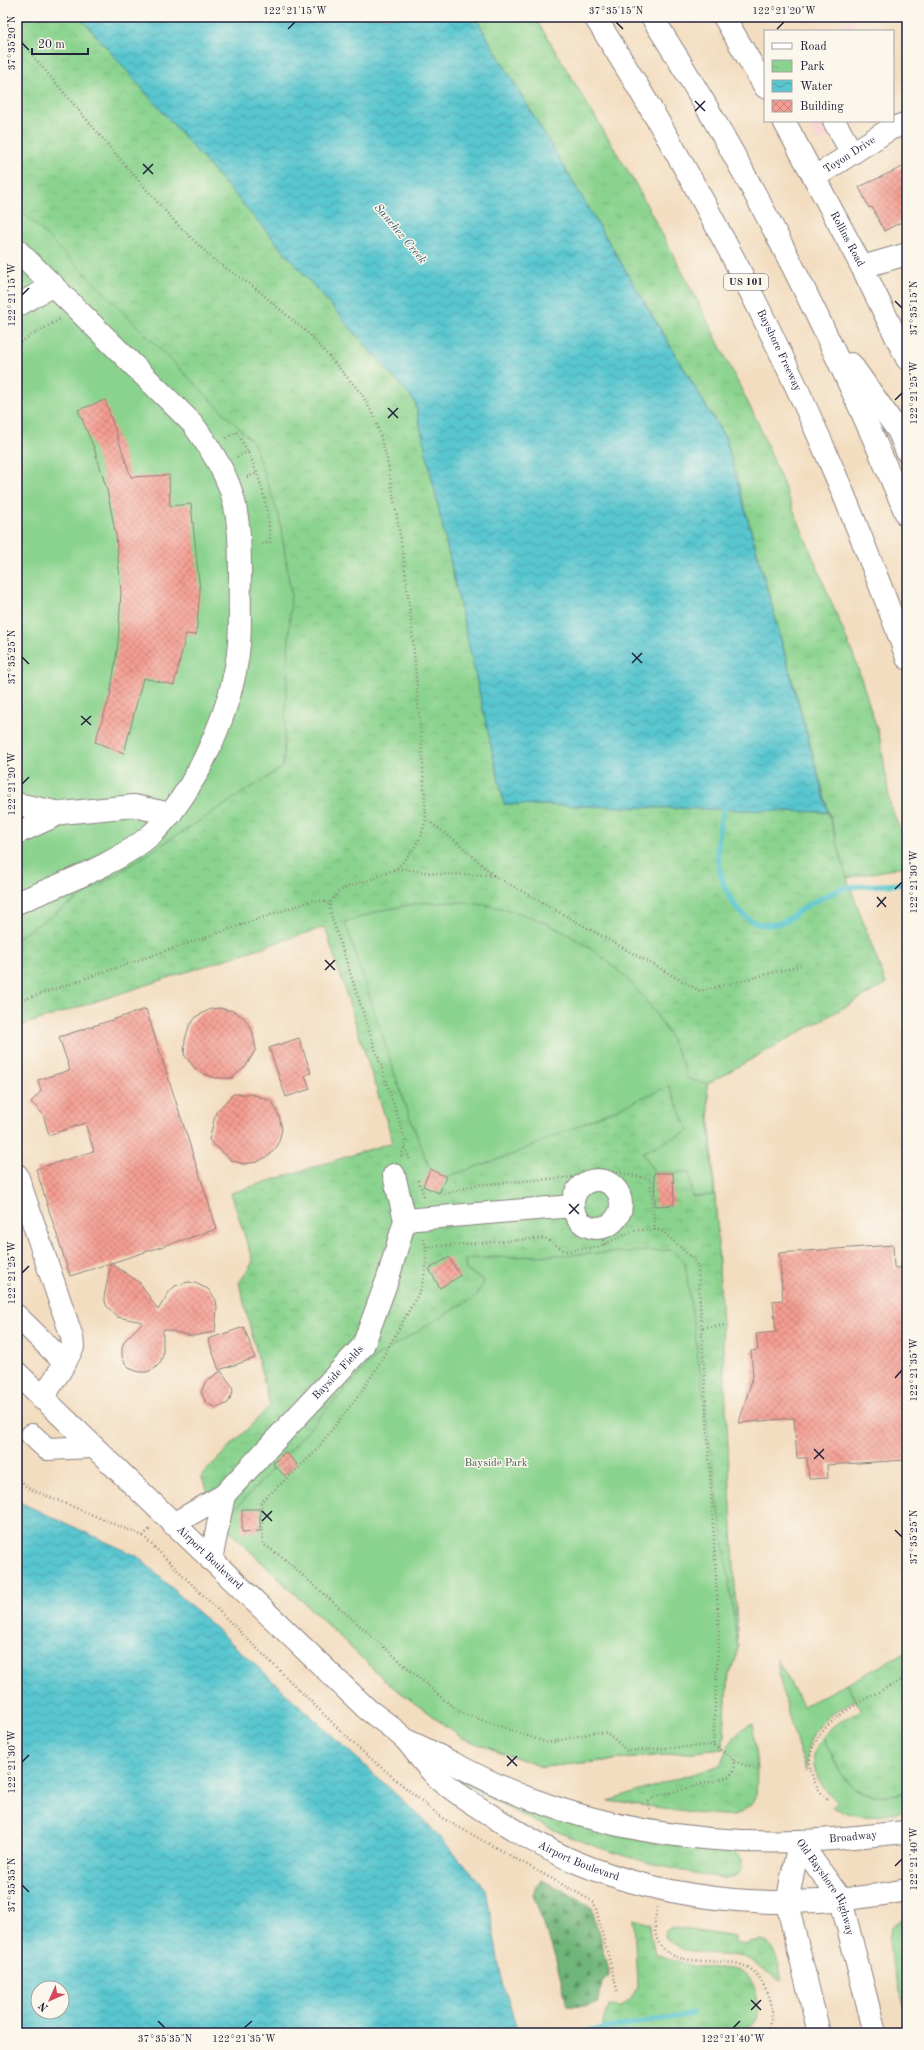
<svg xmlns="http://www.w3.org/2000/svg" width="924" height="2050" font-family="'Old Standard TT',serif">
  <style>
    .built { fill: #f7d0cf }
    .grass { fill: url(#grass-tufts); stroke: #567a64 }
    .forest { fill: url(#forest-firs); stroke: #486c5a }
    .park { fill: url(#park-crowns); stroke: #567a64 }
    .garden { fill: #8ad38e; stroke: #567a64 }
    .water { fill: url(#water-waves); stroke: #3e7485; fill-rule: evenodd }
    .lines { fill: none; stroke-linecap: round; stroke-linejoin: round }
    .stream { stroke: #59c6cf; stroke-width: 5.5 }
    .building { fill: url(#building-cross-hatch) }
    .minor-casing { stroke: #8a807e; stroke-width: 24 }
    .major-casing { stroke: #8a807e; stroke-width: 24 }
    .highway-casing { stroke: #8a807e; stroke-width: 24 }
    .path { stroke: #8a807e; stroke-width: 2.5; stroke-dasharray: 1 3; stroke-linecap: butt }
    .minor { stroke: #fff; stroke-width: 22 }
    .major { stroke: #fff; stroke-width: 22 }
    .highway { stroke: #fff; stroke-width: 22 }
    .ticks { fill: none; stroke: #22223b; stroke-width: 1.5 }
    .labels { text-anchor: middle; dominant-baseline: central; stroke-width: 3; stroke-linejoin: round; paint-order: stroke }
    .shield { fill: #fbf7ec; stroke: #636270; stroke-width: 1 }
    .shield-label { font-size: 10px; font-weight: bold; fill: #22223b }
    .street-label { font-size: 11px; fill: #22223b; stroke: #fbf7ec }
    .park-label { font-size: 11px; fill: #415754; stroke: #fbf7ec }
    .water-label { font-size: 12px; font-style: italic; fill: #355b6f; stroke: #fbf7ec }
    .neatline { fill: none; stroke: #22223b; stroke-width: 1.5 }
    .ticks-label { font-size: 10px; text-anchor: middle; fill: #22223b }
  </style>
  <defs>
    <pattern id="grass-tufts" width="24" height="20" patternUnits="userSpaceOnUse"><rect width="24" height="20" fill="#8ad38e"/><path d="M3 7l-1-3M5 7V3M7 7l1-3M15 17l-1-3M17 17v-4M19 17l1-3" fill="none" stroke="#77b57b"/></pattern>
    <pattern id="forest-firs" width="22" height="20" patternUnits="userSpaceOnUse"><rect width="22" height="20" fill="#6fb579"/><path d="M5 1l3.5 6h-7zM16 11l3.5 6h-7z" fill="#5b9364"/></pattern>
    <pattern id="park-crowns" width="20" height="18" patternUnits="userSpaceOnUse"><rect width="20" height="18" fill="#8ad38e"/><path d="M2 6a3 3 0 1 1 6 0M12 15a3 3 0 1 1 6 0" fill="none" stroke="#77b57b"/></pattern>
    <pattern id="water-waves" width="16" height="10" patternUnits="userSpaceOnUse"><rect width="16" height="10" fill="#59c6cf"/><path d="M0 5q4-4 8 0t8 0" fill="none" stroke="#49a0a9"/></pattern>
    <pattern id="building-cross-hatch" width="8" height="8" patternUnits="userSpaceOnUse"><rect width="8" height="8" fill="#f59d92"/><path d="M0 0l8 8M0 8l8-8" fill="none" stroke="#c68078"/></pattern>
  </defs>
  <rect width="100%" height="100%" fill="#fbf7ec"/>
  <filter id="ink" filterUnits="userSpaceOnUse"><feTurbulence type="fractalNoise" baseFrequency=".025" numOctaves="2"/><feDisplacementMap in="SourceGraphic" scale="8" xChannelSelector="R" yChannelSelector="G"/><feConvolveMatrix kernelMatrix="1 2 1 2 8 2 1 2 1" color-interpolation-filters="sRGB"/></filter>
  <filter id="wash" filterUnits="userSpaceOnUse"><feTurbulence type="fractalNoise" baseFrequency=".012" numOctaves="4" result="noise"/><feDisplacementMap in="SourceGraphic" scale="16" xChannelSelector="R" yChannelSelector="G"/><feGaussianBlur stdDeviation="0.9" result="paint"/><feColorMatrix in="noise" values="0 0 0 0 0 0 0 0 0 0 0 0 0 0 0 0 0 1.4 0 .05"/><feComposite in="paint" operator="in"/></filter>
  <g filter="url(#wash)">
    <rect width="100%" height="100%" fill="#f3ddc0"/>
    <g class="built">
      <polygon points="852,18 859,31 828,31"/>
      <polygon points="806,121 863,121 818,142"/>
    </g>
    <g class="grass">
      <polygon points="475,17 535,17 635,183 697,300 758,423 856,662 881,742 890,804 907,848 907,866 847,878 726,439"/>
      <path d="M 907,1652 L 907,1792 C 851,1805 844,1782 823,1737 L 831,1727 L 861,1710 L 846,1684 Z"/>
      <path d="M 753,1724 L 757,1769 L 756,1797 L 752,1804 L 741,1813 L 734,1816 L 709,1814 L 608,1801 L 721,1765 C 729,1745 732,1733 753,1724 Z"/>
      <path d="M 440,1768 L 590,1829 L 657,1843 L 732,1850 L 742,1859 L 742,1869 C 737,1878 732,1879 722,1878 C 616,1861 530,1827 440,1768 Z"/>
      <path d="M 634,1919 L 650,1924 L 651,1936 L 655,1954 C 667,1958 680,1963 693,1966 C 705,1968 736,1967 744,1973 C 757,1982 763,2012 753,2024 C 748,2030 738,2031 730,2033 L 599,2033 L 609,2006 L 621,2007 L 631,1999 L 637,1987 Z"/>
      <path d="M 670,1927 L 735,1937 L 735,1942 L 749,1944 L 750,1941 L 757,1942 L 759,1940 C 775,1940 779,1968 782,1980 C 768,1976 761,1964 748,1959 C 719,1948 693,1962 666,1938 L 664,1932 Z"/>
    </g>
    <polygon class="forest" points="541,1880 563,1890 592,1908 609,1975 602,1982 599,2002 588,2006 567,2005 555,1956 533,1894"/>
    <polygon class="park" points="17,17 80,17 415,402 504,804 828,812 847,878 886,984 707,1084 717,1223 738,1648 727,1684 723,1749 542,1767 462,1738 388,1683 222,1524 201,1476 270,1406 239,1283 253,1262 231,1193 393,1142 325,927 17,1027"/>
    <g class="garden">
      <polygon points="17,206 253,442 279,516 291,594 283,767 17,938"/>
      <path d="M 462,902 C 481,904 500,907 519,913 C 585,934 644,983 674,1045 C 680,1056 684,1068 688,1079 L 707,1084 L 714,1195 L 692,1197 L 689,1172 L 654,1173 L 643,1152 L 689,1131 L 669,1086 L 514,1154 L 446,1177 L 430,1169 L 404,1102 L 345,922 L 383,910 L 421,903 Z"/>
      <polygon points="671,1250 685,1263 738,1648 727,1684 723,1749 542,1767 462,1738 388,1683 222,1524 374,1358 476,1296 485,1281 466,1270 465,1259"/>
      <path d="M 777,1659 L 803,1706 L 846,1684 L 855,1700 C 822,1717 804,1732 807,1772 C 793,1734 782,1698 777,1659 Z"/>
      <path d="M 823,1737 C 844,1782 851,1805 907,1792 L 907,1810 C 876,1817 862,1821 832,1807 L 837,1801 C 823,1790 809,1770 815,1751 C 816,1746 820,1742 823,1737 Z"/>
      <path d="M 907,1916 L 907,2005 L 904,2006 C 900,1986 883,1944 892,1927 C 895,1922 901,1919 907,1916 Z"/>
    </g>
    <g class="water">
      <polygon points="80,17 475,17 726,440 828,812 504,804 415,402"/>
      <path d="M 17,1501 L 137,1556 L 425,1821 L 486,1889 L 501,1976 L 518,2033 L 17,2033 ZM 38,1988 L 62,1988 L 62,2012 L 38,2012 Z"/>
    </g>
    <g class="lines">
      <g class="stream">
        <path d="M 726,804 C 713,838 714,878 737,908 C 745,918 754,925 768,925 C 787,925 795,912 810,904 C 819,899 831,894 840,889 C 850,885 893,885 907,884"/>
        <polyline points="580,2033 692,2014"/>
      </g>
    </g>
    <g id="blocks">
      <g class="building">
        <polygon points="907,165 907,219 884,231 872,207 869,208 859,187"/>
        <polygon points="105,400 131,477 169,475 170,506 191,504 200,591 196,635 186,634 174,685 143,678 124,753 95,742 110,696 118,644 121,592 116,536 107,490 94,448 78,410"/>
        <polygon points="146,1009 217,1229 111,1263 140,1283 158,1310 169,1292 175,1286 188,1282 195,1283 208,1289 216,1300 217,1308 215,1332 192,1336 163,1329 163,1355 160,1363 154,1369 147,1372 139,1372 131,1369 125,1363 122,1356 122,1347 125,1340 143,1322 117,1317 106,1305 104,1297 111,1263 70,1276 36,1169 94,1151 85,1123 49,1135 43,1114 31,1102 41,1091 38,1080 70,1070 59,1037"/>
        <polygon points="211,1009 219,1008 234,1011 245,1019 252,1030 256,1049 246,1066 232,1078 216,1078 204,1074 196,1069 184,1055 185,1040 189,1026 197,1016"/>
        <polygon points="299,1038 311,1073 305,1075 310,1089 286,1097 269,1048"/>
        <polygon points="233,1094 251,1094 272,1101 279,1116 282,1129 278,1145 270,1155 257,1162 243,1164 231,1160 209,1140 216,1112"/>
        <polygon points="430,1169 446,1177 439,1193 423,1186"/>
        <polygon points="654,1173 673,1173 674,1205 655,1206"/>
        <polygon points="893,1245 894,1268 907,1267 907,1372 903,1372 907,1460 827,1465 828,1478 809,1479 807,1458 797,1458 794,1418 739,1423 753,1376 751,1351 758,1350 756,1334 776,1332 773,1301 783,1300 779,1253"/>
        <polygon points="449,1257 460,1276 440,1288 429,1269"/>
        <polygon points="244,1327 255,1358 219,1370 208,1339"/>
        <polygon points="221,1371 232,1386 233,1392 228,1403 217,1408 206,1403 201,1392 206,1381"/>
        <polygon points="285,1452 297,1464 285,1476 273,1464"/>
        <polygon points="242,1509 260,1509 260,1531 242,1532"/>
      </g>
    </g>
  </g>
  <g filter="url(#ink)">
    <use href="#blocks" fill-opacity="0" stroke="#8a807e" stroke-width="1"/>
    <g class="lines">
      <g class="minor-casing">
        <g id="minor">
          <polyline points="724,17 765,87"/>
          <path id="s1" d="M 784,121 L 862,267 L 907,359"/>
          <polyline points="834,121 852,153"/>
          <path id="s2" d="M 815,177 L 890,129 L 907,123"/>
          <path d="M 17,250 L 192,423 C 206,442 219,461 228,483 C 240,512 240,547 240,578 C 239,600 241,622 239,644 C 234,705 197,790 153,833 C 119,864 60,884 17,903"/>
          <polyline points="862,267 907,254"/>
          <polyline points="17,306 53,285"/>
          <polyline points="17,804 61,813"/>
          <polyline points="17,833 61,813 134,806 171,814"/>
          <polyline points="17,1175 72,1337 73,1347 65,1363"/>
          <circle cx="597" cy="1204" r="24"/>
          <polyline points="405,1220 573,1206"/>
          <polyline points="17,1316 65,1363 42,1399"/>
          <polyline points="32,1435 47,1449 92,1447"/>
          <path id="s3" d="M 173,1524 L 224,1495 L 363,1346 L 388,1278 L 405,1220 L 394,1175"/>
          <polyline points="211,1560 224,1495"/>
        </g>
      </g>
      <g class="major-casing">
        <g id="major">
          <path id="s4" d="M 17,1373 L 367,1709 C 380,1719 395,1729 407,1741 C 417,1753 426,1767 438,1778 C 456,1794 479,1808 500,1821 C 523,1835 546,1849 571,1860 C 676,1905 796,1912 907,1890"/>
          <path id="s5" d="M 410,1742 C 450,1760 487,1783 528,1798 C 615,1831 705,1844 798,1841 C 834,1840 871,1835 907,1832"/>
          <path id="s6" d="M 799,1841 L 841,1900 L 875,2033"/>
          <polyline points="799,1841 787,1903 819,2033"/>
        </g>
      </g>
      <g class="highway-casing">
        <g id="highway">
          <path id="s7" d="M 595,17 C 690,167 772,324 841,488 C 864,544 887,600 907,658"/>
          <path d="M 652,17 C 752,174 835,344 907,516"/>
          <polyline points="851,364 899,432 907,452"/>
        </g>
      </g>
      <g class="path">
        <polyline points="17,37 124,164 176,223 214,260 254,287 309,334 361,393 375,418 387,459 403,553 412,629 422,749 426,819 421,836 413,850 397,868 375,878 349,886 338,892 330,903 330,912 406,1142 401,1157"/>
        <polyline points="17,344 60,319"/>
        <path d="M 226,438 L 236,432 C 258,465 269,503 270,543 L 260,544"/>
        <polyline points="237,457 249,451"/>
        <polyline points="247,477 258,473"/>
        <polyline points="397,868 437,874 493,875 457,842 426,819"/>
        <polyline points="493,875 700,991 800,966"/>
        <polyline points="17,1002 314,900 330,903"/>
        <polyline points="405,1147 411,1162"/>
        <polyline points="418,1180 425,1198"/>
        <polyline points="441,1195 475,1185 573,1177 596,1168 650,1179 655,1230"/>
        <polyline points="601,1228 604,1245"/>
        <polyline points="423,1239 426,1247 426,1268 421,1289 378,1366 362,1391 313,1454 261,1502 263,1544 282,1557 443,1699 462,1713 548,1743 596,1732 607,1733 627,1751 713,1745 732,1757 735,1769 729,1777 657,1796 649,1801 648,1804 651,1810"/>
        <path d="M 426,1247 L 545,1238 L 565,1251 L 597,1247 L 637,1230 L 661,1230 C 673,1242 689,1252 698,1267 L 719,1628 L 713,1745"/>
        <polyline points="703,1327 727,1325"/>
        <polyline points="17,1477 28,1488 143,1536 358,1748 442,1818 594,1902 618,1993"/>
        <polyline points="143,1536 150,1529"/>
        <polyline points="734,1761 760,1771"/>
        <path d="M 827,1799 C 817,1789 811,1778 810,1764 C 808,1721 875,1695 907,1677"/>
        <path d="M 657,1907 C 656,1915 654,1924 655,1931 C 661,1973 719,1955 745,1966 C 757,1970 766,1988 770,1999 C 774,2012 772,2023 764,2033"/>
      </g>
      <use href="#minor" class="minor"/>
      <use href="#major" class="major"/>
      <use href="#highway" class="highway"/>
    </g>
  </g>
  <path class="ticks" d="M 616,22 L 623,29M 288,29 L 295,22M 777,29 L 784,22M 22,43 L 29,50M 695,101 L 705,111M 695,111 L 705,101M 143,164 L 153,174M 143,174 L 153,164M 22,295 L 29,288M 895,301 L 902,308M 895,400 L 902,393M 388,408 L 398,418M 388,418 L 398,408M 632,653 L 642,663M 22,657 L 29,664M 632,663 L 642,653M 81,716 L 91,725M 81,725 L 91,716M 22,784 L 29,777M 895,889 L 902,882M 877,897 L 886,907M 877,907 L 886,897M 325,960 L 335,970M 325,970 L 335,960M 569,1204 L 579,1214M 569,1214 L 579,1204M 22,1273 L 29,1266M 895,1378 L 902,1370M 814,1449 L 824,1459M 814,1459 L 824,1449M 262,1511 L 272,1521M 262,1521 L 272,1511M 895,1530 L 902,1537M 507,1756 L 517,1766M 22,1762 L 29,1755M 507,1766 L 517,1756M 895,1866 L 902,1859M 22,1885 L 29,1892M 751,2000 L 761,2010M 751,2010 L 761,2000M 158,2021 L 165,2028M 244,2028 L 252,2021M 733,2028 L 740,2021"/>
  <g class="labels">
    <rect class="shield" x="724" y="274" width="44" height="16" rx="3"/>
    <g class="shield-label">
      <text x="746" y="282">US 101</text>
    </g>
    <g class="street-label">
      <text stroke="none"><textPath href="#s2" startOffset="41">Toyon Drive</textPath></text>
      <text stroke="none"><textPath href="#s1" startOffset="134">Rollins Road</textPath></text>
      <text stroke="none"><textPath href="#s7" startOffset="381">Bayshore Freeway</textPath></text>
      <text stroke="none"><textPath href="#s3" startOffset="226">Bayside Fields</textPath></text>
      <text stroke="none"><textPath href="#s4" startOffset="267">Airport Boulevard</textPath></text>
      <text stroke="none"><textPath href="#s5" startOffset="461">Broadway</textPath></text>
      <text stroke="none"><textPath href="#s4" startOffset="749">Airport Boulevard</textPath></text>
      <text stroke="none"><textPath href="#s6" startOffset="54">Old Bayshore Highway</textPath></text>
    </g>
    <g class="park-label">
      <text x="496" y="1463">Bayside Park</text>
    </g>
    <g class="water-label">
      <text transform="translate(400 234) rotate(50)">Sanchez Creek</text>
    </g>
  </g>
  <rect width="924" height="2050" fill="none" stroke="#fbf7ec" stroke-width="44"/>
  <rect x="764" y="30" width="130" height="92" fill="#fbf7ec" stroke="#a4a2a5"/>
  <rect x="772" y="43" width="20" height="6" fill="#ffffff" stroke="#a4a2a5"/>
  <text x="800" y="50" font-size="12" fill="#22223b">Road</text>
  <rect x="772" y="60" width="20" height="12" fill="url(#park-crowns)" stroke="#a4a2a5"/>
  <text x="800" y="70" font-size="12" fill="#22223b">Park</text>
  <rect x="772" y="80" width="20" height="12" fill="url(#water-waves)" stroke="#a4a2a5"/>
  <text x="800" y="90" font-size="12" fill="#22223b">Water</text>
  <rect x="772" y="100" width="20" height="12" fill="url(#building-cross-hatch)" stroke="#a4a2a5"/>
  <text x="800" y="110" font-size="12" fill="#22223b">Building</text>
  <g transform="translate(50 2000) rotate(225)"><circle r="19" fill="#fbf7ec" stroke="#a4a2a5"/>
  <path d="M0-3L7 15L0 10L-7 15Z" fill="#d1495b"/>
  <text y="-6" font-size="11" font-weight="bold" text-anchor="middle" fill="#22223b">N</text>
  </g>
  <path d="M32 48v6h56v-6" fill="none" stroke="#22223b" stroke-width="2"/>
  <text x="38" y="48" font-size="12" fill="#22223b" stroke="#fbf7ec" stroke-width="3" paint-order="stroke">20 m</text>
  <rect x="22" y="22" width="880" height="2006" class="neatline"/>
  <g class="ticks-label">
    <text x="295" y="14">122°21'15"W</text>
    <text x="616" y="14">37°35'15"N</text>
    <text x="784" y="14">122°21'20"W</text>
    <text transform="translate(11 43) rotate(-90)" y="4">37°35'20"N</text>
    <text transform="translate(11 295) rotate(-90)" y="4">122°21'15"W</text>
    <text transform="translate(913 308) rotate(-90)" y="4">37°35'15"N</text>
    <text transform="translate(913 393) rotate(-90)" y="4">122°21'25"W</text>
    <text transform="translate(11 657) rotate(-90)" y="4">37°35'25"N</text>
    <text transform="translate(11 784) rotate(-90)" y="4">122°21'20"W</text>
    <text transform="translate(913 882) rotate(-90)" y="4">122°21'30"W</text>
    <text transform="translate(11 1273) rotate(-90)" y="4">122°21'25"W</text>
    <text transform="translate(913 1370) rotate(-90)" y="4">122°21'35"W</text>
    <text transform="translate(913 1537) rotate(-90)" y="4">37°35'25"N</text>
    <text transform="translate(11 1762) rotate(-90)" y="4">122°21'30"W</text>
    <text transform="translate(913 1859) rotate(-90)" y="4">122°21'40"W</text>
    <text transform="translate(11 1885) rotate(-90)" y="4">37°35'35"N</text>
    <text x="165" y="2042">37°35'35"N</text>
    <text x="244" y="2042">122°21'35"W</text>
    <text x="733" y="2042">122°21'40"W</text>
  </g>
</svg>
